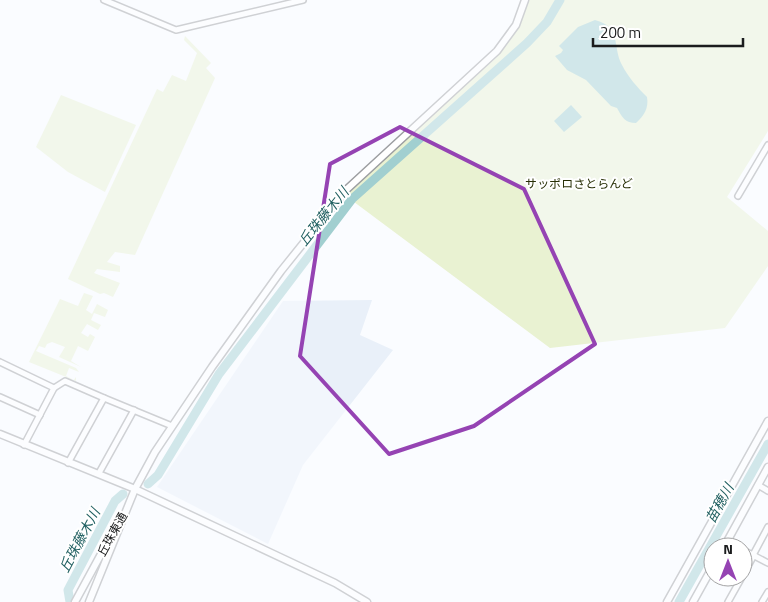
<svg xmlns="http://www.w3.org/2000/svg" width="768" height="602" font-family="'Titillium Web','Noto Sans JP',sans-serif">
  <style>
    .built { fill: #e9f0f9 }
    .green { fill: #e9f2d2 }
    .water { fill: #a1cfd0 }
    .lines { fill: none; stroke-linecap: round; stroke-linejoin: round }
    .river { stroke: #a1cfd0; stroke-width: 9 }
    .minor-casing { stroke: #9c9ea1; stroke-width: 8 }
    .tertiary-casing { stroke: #9c9ea1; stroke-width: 9 }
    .minor { stroke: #fff; stroke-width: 5 }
    .tertiary { stroke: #fff; stroke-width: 6 }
    .marked { fill: none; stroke: #9543b3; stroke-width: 4; stroke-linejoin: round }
    .labels { text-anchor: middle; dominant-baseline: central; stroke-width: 4; stroke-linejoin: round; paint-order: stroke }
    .park-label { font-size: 12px; fill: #283006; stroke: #fff }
    .street-label { font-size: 12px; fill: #1b1c1d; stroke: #fff }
    .water-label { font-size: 14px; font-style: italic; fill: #226162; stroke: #fff }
  </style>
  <rect width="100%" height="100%" fill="#fafcff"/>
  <polygon class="built" points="372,300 360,335 393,350 303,465 268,544 157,487 283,301"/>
  <g class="green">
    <polygon points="529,0 768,0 768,131 727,197 768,231 768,266 725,328 550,348 346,196 363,176 496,58 517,30"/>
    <polygon points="185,36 211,63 206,68 215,78 135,255 115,252 107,262 120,266 120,272 97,269 94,273 120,283 113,297 104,293 100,294 68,279 157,89 163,92 172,75 186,81 197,53 184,40"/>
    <polygon points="61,95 136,125 105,192 68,172 36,147"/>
    <polygon points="84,293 93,296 86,310 92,314 97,304 108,310 105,317 94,313 91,320 101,325 98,330 87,324 81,333 88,337 90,334 95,337 88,351 78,346 71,361 81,367 59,357 65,347 52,342 47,344 45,348 39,346 36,351 76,368 79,372 69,368 66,376 74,380 76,377 76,381 29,362 60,299 78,306"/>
  </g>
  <g class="water">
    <path d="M 595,20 C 622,27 612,46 622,65 C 628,77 638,88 647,97 C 649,108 644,116 636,123 C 625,123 622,117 617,108 L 611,106 L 586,80 L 567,70 L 555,56 L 561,53 L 563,50 L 559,46 L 578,27 Z"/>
    <polygon points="571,105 582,117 564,132 554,121"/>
  </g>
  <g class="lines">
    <g class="river">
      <polyline points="148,484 158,475 219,374 352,199 527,43 547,22 560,0"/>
      <polyline points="70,602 68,590 115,501 123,494"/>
      <polyline points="679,602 768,444"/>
    </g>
    <g class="minor-casing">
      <g id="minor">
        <polyline points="104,0 176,30 303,0"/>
        <polyline points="738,196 768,145"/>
        <polyline points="0,362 54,388 24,445"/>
        <polyline points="54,388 65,381 104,398"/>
        <polyline points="0,397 40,415"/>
        <polyline points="68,463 104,398 172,426"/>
        <polyline points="99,473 134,410"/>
        <polyline points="758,485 768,491"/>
        <polyline points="727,541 738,547"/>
        <polyline points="743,550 768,563"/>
        <polyline points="753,555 768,527"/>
        <polyline points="743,575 754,555"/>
        <polyline points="728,602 742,577"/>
        <polyline points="762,602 768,592"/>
      </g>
    </g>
    <g class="tertiary-casing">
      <g id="tertiary">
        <polyline points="0,434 135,489 335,583 367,602"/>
        <polyline points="724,547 768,467"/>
        <polyline points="75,602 119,521"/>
        <polyline points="89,602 135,489 155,452 212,367 281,271 346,190 497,51 516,25 525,0"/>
        <polyline points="667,602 768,421"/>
        <polyline points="693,602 713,566"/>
      </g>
    </g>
    <use href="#minor" class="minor"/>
    <use href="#tertiary" class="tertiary"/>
  </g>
  <path d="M0 0H768V602H0ZM 400,127 L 524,189 L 595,344 L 474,426 L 389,454 L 300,356 L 330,164 Z" fill="#fafcff" fill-opacity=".55" fill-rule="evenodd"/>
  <path class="marked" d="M 400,127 L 524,189 L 595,344 L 474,426 L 389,454 L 300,356 L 330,164 Z"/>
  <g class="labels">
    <g class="park-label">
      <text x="579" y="183">サッポロさとらんど</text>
    </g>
    <g class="street-label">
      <text transform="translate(112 534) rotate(-61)">丘珠東通</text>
    </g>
    <g class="water-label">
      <text transform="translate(323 216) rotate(-51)">丘珠藤木川</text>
      <text transform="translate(719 503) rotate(-61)">苗穂川</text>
      <text transform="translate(79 540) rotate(-62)">丘珠藤木川</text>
    </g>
  </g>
  <g transform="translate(728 562)"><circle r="24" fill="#ffffff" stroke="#a4a4a5"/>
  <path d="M0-4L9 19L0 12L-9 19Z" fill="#9543b3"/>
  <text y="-8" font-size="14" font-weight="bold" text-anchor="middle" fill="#1b1c1d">N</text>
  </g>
  <path d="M593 38v8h150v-8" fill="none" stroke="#1b1c1d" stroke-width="2.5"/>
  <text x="600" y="38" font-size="15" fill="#1b1c1d" stroke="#ffffff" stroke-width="4" paint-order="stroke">200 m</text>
</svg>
